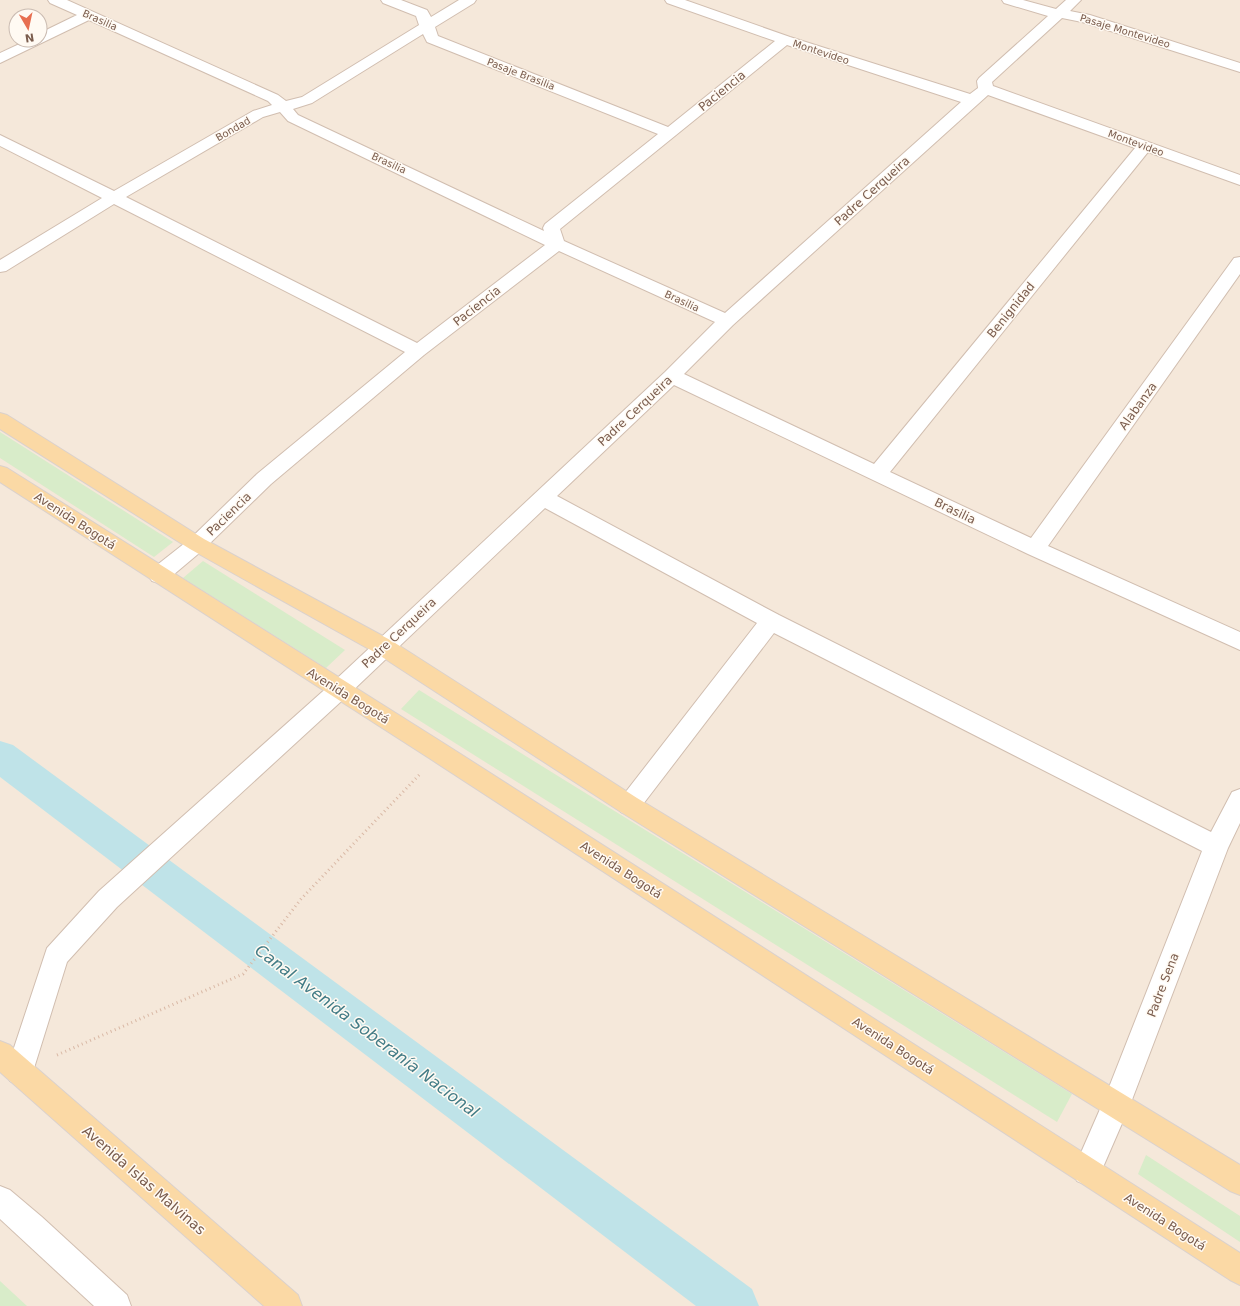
<svg xmlns="http://www.w3.org/2000/svg" width="1240" height="1306" font-family="'DejaVu Sans',sans-serif">
  <style>
    .residential { fill: #f5e8da; fill-rule: evenodd }
    .green { fill: #d8ecc9 }
    .lines { fill: none; stroke-linecap: round; stroke-linejoin: round }
    .canal { fill: #bfe3e8; fill-rule: evenodd }
    .minor-casing { stroke: #d1beb0; stroke-width: 2 }
    .major-casing { stroke: #dad1cd; stroke-width: 2 }
    .path { stroke: #d9b8a5; stroke-width: 3; stroke-dasharray: 1 3.5; stroke-linecap: butt }
    .minor { fill: #fff; fill-rule: evenodd }
    .major { fill: #fbd9a5; fill-rule: evenodd }
    .labels { text-anchor: middle; dominant-baseline: central; stroke-width: 3; stroke-linejoin: round; paint-order: stroke }
    .far-street-label { font-size: 10px; fill: #7a5c4d; stroke: #fffaf3 }
    .street-label { font-size: 12px; fill: #7a5c4d; stroke: #fffaf3 }
    .near-street-label { font-size: 14px; fill: #7a5c4d; stroke: #fffaf3 }
    .near-water-label { font-size: 16px; font-style: italic; fill: #437c86; stroke: #fffaf3 }
  </style>
  <rect width="100%" height="100%" fill="#fdf6ec"/>
  <path class="residential" d="M 0,0 L 1240,0 L 1240,1306 L 0,1306 ZM 16,16 L 40,16 L 40,40 L 16,40 Z"/>
  <g class="green">
    <polygon points="0,432 173,542 154,557 0,458"/>
    <polygon points="203,561 345,650 326,668 183,578"/>
    <polygon points="419,690 1072,1094 1057,1122 401,709"/>
    <polygon points="1146,1155 1240,1216 1240,1242 1138,1174"/>
    <polygon points="0,1281 27,1306 0,1306"/>
  </g>
  <g class="lines">
    <polygon class="canal" points="0,741 13,745 752,1289 759,1306 696,1306 0,777"/>
    <g class="minor-casing">
      <g id="minor">
        <path d="M 48,0 L 67,0 L 278,95 L 286,101 L 302,97 L 419,25 L 416,16 L 383,3 L 381,0 L 401,0 L 427,10 L 431,17 L 459,0 L 476,0 L 474,3 L 435,27 L 438,36 L 668,127 L 775,41 L 667,3 L 665,0 L 685,0 L 790,37 L 970,94 L 978,88 L 977,81 L 979,78 L 1048,16 L 1004,3 L 1002,0 L 1023,0 L 1056,9 L 1066,0 L 1081,0 L 1070,11 L 1090,15 L 1240,63 L 1240,72 L 1082,22 L 1062,18 L 992,82 L 993,86 L 1240,175 L 1240,185 L 1148,152 L 890,472 L 1031,538 L 1234,258 L 1240,257 L 1240,274 L 1048,546 L 1240,632 L 1240,650 L 1028,554 L 674,385 L 557,496 L 779,615 L 1211,832 L 1232,792 L 1240,789 L 1240,823 L 1228,848 L 1130,1105 L 1097,1181 L 1087,1185 L 1077,1181 L 1073,1171 L 1104,1100 L 1202,851 L 774,633 L 637,812 L 629,815 L 621,812 L 617,805 L 621,798 L 757,623 L 545,508 L 347,696 L 117,907 L 67,962 L 30,1081 L 20,1085 L 10,1081 L 6,1072 L 47,948 L 99,891 L 331,684 L 665,372 L 715,322 L 559,251 L 424,355 L 271,484 L 204,549 L 166,581 L 159,583 L 152,581 L 148,575 L 152,569 L 190,539 L 257,474 L 405,352 L 114,204 L 6,271 L 0,272 L 0,260 L 102,198 L 0,146 L 0,135 L 114,191 L 253,111 L 272,105 L 268,101 L 89,20 L 0,63 L 0,53 L 28,40 L 40,40 L 40,33 L 77,15 L 50,3 ZM 423,34 L 427,42 L 658,134 L 545,224 L 543,228 L 544,231 L 298,115 L 293,109 L 312,103 ZM 787,45 L 961,102 L 725,313 L 564,241 L 560,229 ZM 988,95 L 1135,148 L 874,464 L 684,374 L 733,325 ZM 280,112 L 288,121 L 545,245 L 417,343 L 126,197 L 263,117 Z"/>
        <polygon points="0,1186 10,1190 42,1217 127,1295 131,1306 94,1306 0,1219"/>
      </g>
    </g>
    <g class="major-casing">
      <g id="major">
        <polygon points="0,413 7,415 204,539 392,641 637,798 1240,1165 1240,1195 1230,1191 621,812 376,653 190,549 0,429"/>
        <polygon points="0,466 7,468 448,746 1240,1253 1240,1285 1230,1280 432,760 0,482"/>
        <polygon points="0,1041 10,1045 298,1295 302,1306 264,1306 0,1072"/>
      </g>
    </g>
    <polyline class="path" points="57,1055 243,974 301,899 420,774"/>
    <use href="#minor" class="minor"/>
    <use href="#major" class="major"/>
  </g>
  <g class="labels">
    <g class="far-street-label">
      <text transform="translate(100 20) rotate(24)">Brasilia</text>
      <text transform="translate(1125 31) rotate(17)">Pasaje Montevideo</text>
      <text transform="translate(821 52) rotate(18)">Montevideo</text>
      <text transform="translate(521 74) rotate(21)">Pasaje Brasilia</text>
      <text transform="translate(233 129) rotate(-30)">Bondad</text>
      <text transform="translate(1136 143) rotate(20)">Montevideo</text>
      <text transform="translate(389 163) rotate(25)">Brasilia</text>
      <text transform="translate(682 301) rotate(25)">Brasilia</text>
    </g>
    <g class="street-label">
      <text transform="translate(722 91) rotate(-39)">Paciencia</text>
      <text transform="translate(872 191) rotate(-42)">Padre Cerqueira</text>
      <text transform="translate(477 306) rotate(-38)">Paciencia</text>
      <text transform="translate(1011 310) rotate(-51)">Benignidad</text>
      <text transform="translate(1138 406) rotate(-54)">Alabanza</text>
      <text transform="translate(635 411) rotate(-43)">Padre Cerqueira</text>
      <text transform="translate(955 511) rotate(26)">Brasilia</text>
      <text transform="translate(229 514) rotate(-44)">Paciencia</text>
      <text transform="translate(75 521) rotate(33)">Avenida Bogotá</text>
      <text transform="translate(399 633) rotate(-43)">Padre Cerqueira</text>
      <text transform="translate(348 696) rotate(32)">Avenida Bogotá</text>
      <text transform="translate(621 870) rotate(33)">Avenida Bogotá</text>
      <text transform="translate(1163 985) rotate(-69)">Padre Sena</text>
      <text transform="translate(893 1046) rotate(33)">Avenida Bogotá</text>
      <text transform="translate(1165 1222) rotate(33)">Avenida Bogotá</text>
    </g>
    <g class="near-street-label">
      <text transform="translate(144 1180) rotate(41)">Avenida Islas Malvinas</text>
    </g>
    <g class="near-water-label">
      <text transform="translate(367 1031) rotate(37)">Canal Avenida Soberanía Nacional</text>
    </g>
  </g>
  <g transform="translate(28 28) rotate(171)"><circle r="19" fill="#fffaf3" stroke="#cabbb1"/>
  <path d="M0-3L7 15L0 10L-7 15Z" fill="#e76f51"/>
  <text y="-6" font-size="11" font-weight="bold" text-anchor="middle" fill="#7a5c4d">N</text>
  </g>
</svg>
